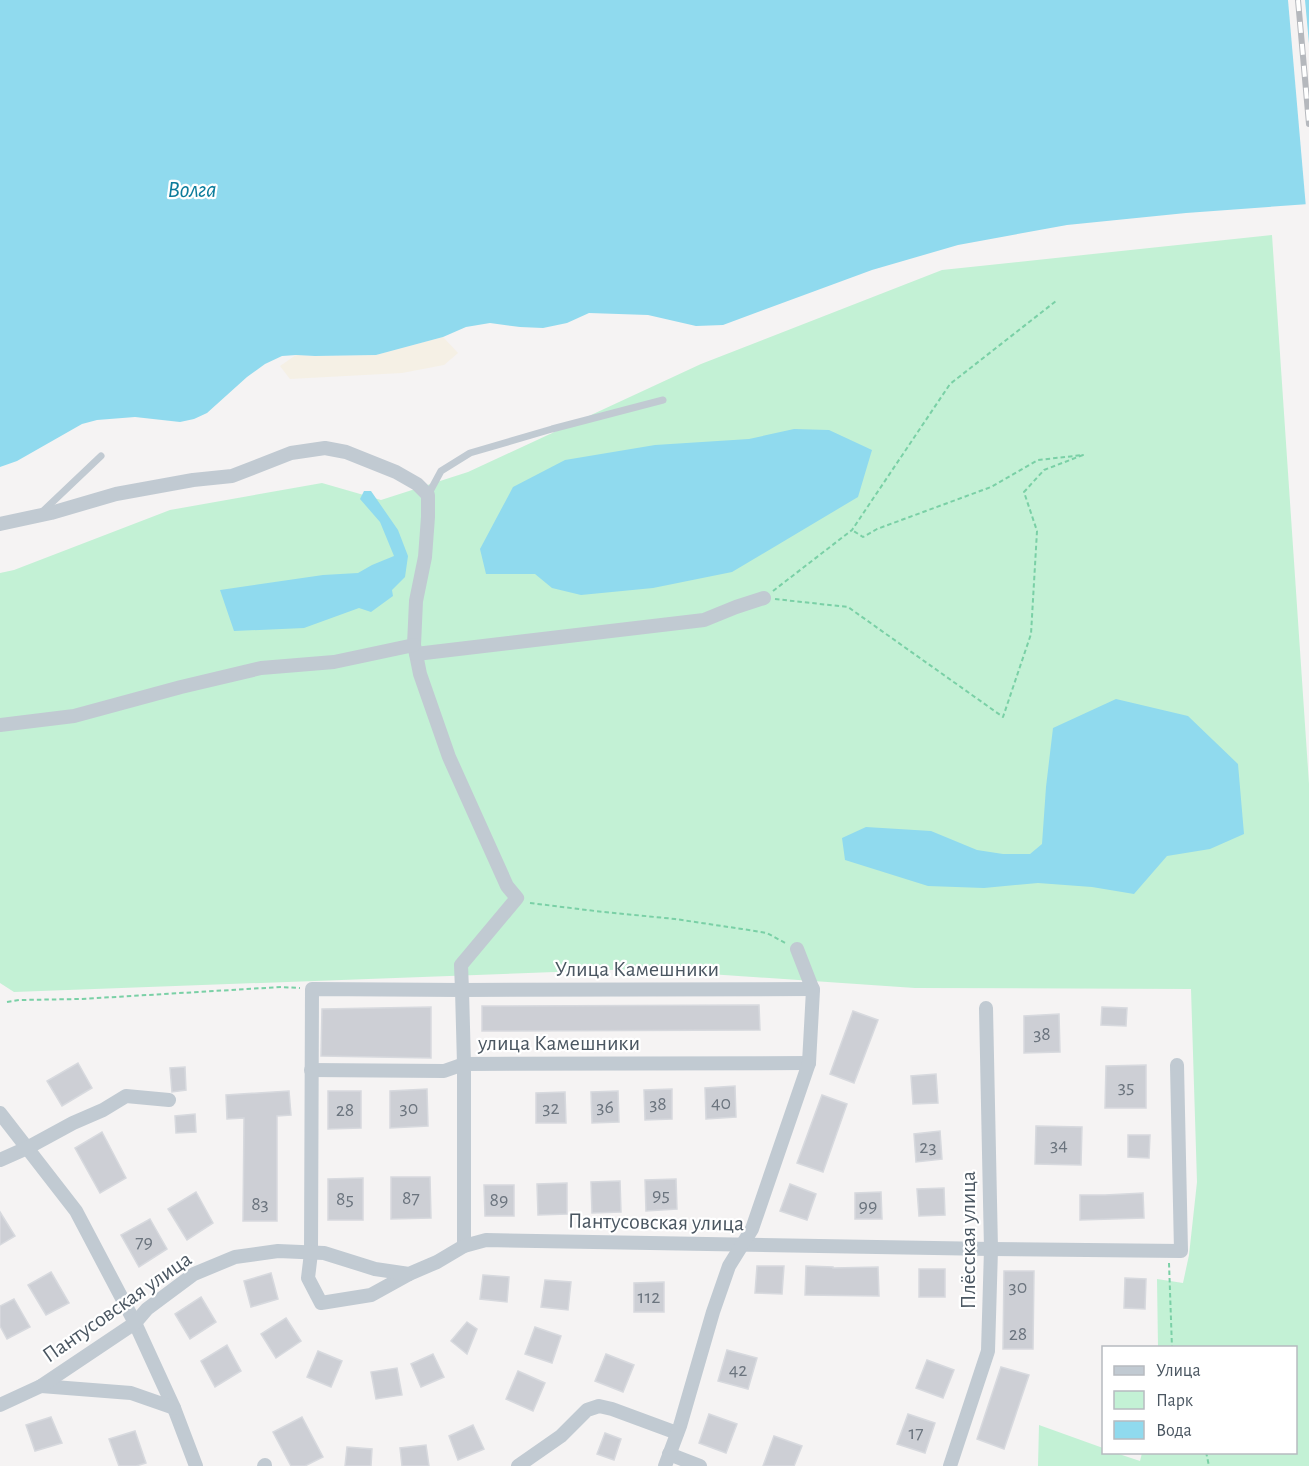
<svg xmlns="http://www.w3.org/2000/svg" width="1309" height="1466" font-family="'Alegreya Sans',sans-serif">
  <style>
    .green { fill: #c3f1d5 }
    .sand { fill: #f5f0e5 }
    .water { fill: #90daee }
    .pier { fill: #f5f3f3 }
    .building { fill: #cdcfd5; stroke: #d7d9de; stroke-width: 1.5 }
    .lines { fill: none; stroke-linecap: round; stroke-linejoin: round }
    .path { stroke: #7ad0a6; stroke-width: 2; stroke-dasharray: 4.5 3; stroke-linecap: butt }
    .service { stroke: #c1cad2; stroke-width: 7 }
    .minor { stroke: #c1cad2; stroke-width: 14 }
    .rail-casing { stroke: #b5b8bd; stroke-width: 6 }
    .rail { stroke: #fff; stroke-width: 4; stroke-dasharray: 11; stroke-linecap: butt }
    .labels { text-anchor: middle; dominant-baseline: central; stroke-width: 4.5; stroke-linejoin: round; paint-order: stroke }
    .number-label { font-size: 20px; fill: #6b747e }
    .street-label { font-size: 22px; fill: #4a5661; stroke: #fff }
    .water-label { font-size: 24px; font-style: italic; fill: #0c7c9b; stroke: #fff }
  </style>
  <rect width="100%" height="100%" fill="#f5f3f3"/>
  <polygon class="green" points="1272,235 1309,784 1309,1466 1038,1466 1039,1425 1103,1448 1104,1452 1116,1453 1140,1461 1142,1453 1296,1452 1296,1348 1158,1347 1157,1279 1183,1283 1189,1255 1197,1182 1191,989 915,988 636,969 14,992 0,983 0,573 14,570 170,510 322,483 381,500 468,472 701,364 942,270"/>
  <polygon class="sand" points="443,337 458,353 444,365 402,373 290,379 280,366 296,355 315,356 376,355"/>
  <g class="water">
    <polygon points="0,0 1309,0 1309,204 1186,213 1067,225 958,245 872,270 723,325 696,326 648,315 589,313 567,323 543,328 520,327 490,323 466,327 443,337 376,355 315,356 296,355 282,356 265,364 247,377 207,413 194,419 180,422 135,417 97,420 82,424 17,461 0,467"/>
    <polygon points="794,429 829,430 872,450 858,497 732,572 653,588 581,595 552,588 535,574 486,574 480,549 513,487 565,460 655,445 749,439"/>
    <polygon points="364,491 371,491 398,530 408,556 405,577 392,590 393,596 371,612 359,608 304,628 234,631 220,590 323,575 358,573 372,565 394,556 380,522 360,499"/>
    <polygon points="1116,699 1188,716 1238,764 1244,834 1210,849 1167,856 1134,894 1092,887 1038,883 984,888 928,886 845,860 842,838 866,827 931,831 977,850 1003,854 1030,854 1042,844 1046,787 1053,728"/>
  </g>
  <polygon class="pier" points="1288,0 1305,0 1309,44 1309,207 1306,208"/>
  <g class="building">
    <polygon points="759,1005 760,1030 482,1031 482,1006"/>
    <polygon points="431,1007 431,1058 321,1056 322,1009"/>
    <polygon points="1102,1007 1127,1008 1126,1026 1101,1025"/>
    <polygon points="853,1011 878,1020 854,1083 830,1074"/>
    <polygon points="1059,1014 1060,1052 1024,1053 1024,1016"/>
    <polygon points="78,1063 92,1088 62,1106 47,1081"/>
    <polygon points="1146,1065 1146,1108 1105,1108 1106,1066"/>
    <polygon points="185,1067 186,1090 172,1092 170,1068"/>
    <polygon points="936,1074 938,1103 913,1104 911,1076"/>
    <polygon points="735,1086 736,1117 706,1119 705,1088"/>
    <polygon points="427,1089 428,1126 390,1128 390,1091"/>
    <polygon points="672,1089 672,1119 645,1120 644,1090"/>
    <polygon points="289,1091 291,1115 277,1116 277,1221 243,1221 244,1118 227,1119 226,1095"/>
    <polygon points="328,1091 361,1091 361,1128 328,1129"/>
    <polygon points="618,1091 619,1122 592,1123 591,1092"/>
    <polygon points="565,1092 566,1123 536,1123 536,1093"/>
    <polygon points="822,1095 847,1104 823,1172 797,1163"/>
    <polygon points="195,1114 196,1132 176,1133 175,1116"/>
    <polygon points="1036,1126 1082,1127 1081,1165 1035,1164"/>
    <polygon points="940,1131 942,1159 916,1162 914,1134"/>
    <polygon points="102,1132 126,1178 100,1193 75,1148"/>
    <polygon points="1128,1135 1150,1135 1149,1158 1128,1157"/>
    <polygon points="391,1177 430,1177 431,1218 391,1219"/>
    <polygon points="363,1178 363,1220 328,1220 328,1179"/>
    <polygon points="676,1179 677,1209 646,1211 645,1180"/>
    <polygon points="620,1181 621,1212 592,1213 591,1182"/>
    <polygon points="567,1183 567,1214 538,1215 537,1184"/>
    <polygon points="790,1184 816,1194 807,1220 780,1211"/>
    <polygon points="484,1185 514,1185 514,1216 485,1216"/>
    <polygon points="944,1188 945,1215 919,1216 917,1189"/>
    <polygon points="196,1192 213,1223 187,1240 168,1209"/>
    <polygon points="881,1192 882,1219 855,1219 855,1193"/>
    <polygon points="1143,1193 1144,1218 1080,1220 1080,1195 1105,1195"/>
    <polygon points="0,1212 15,1236 0,1245"/>
    <polygon points="150,1219 167,1249 139,1267 121,1235"/>
    <polygon points="757,1266 784,1266 782,1294 755,1293"/>
    <polygon points="806,1266 833,1267 833,1268 878,1267 879,1296 805,1295"/>
    <rect x="919" y="1269" width="26" height="28"/>
    <polygon points="1004,1271 1034,1271 1033,1349 1003,1349"/>
    <polygon points="51,1272 69,1303 46,1315 28,1285"/>
    <polygon points="271,1273 278,1299 251,1307 244,1281"/>
    <polygon points="483,1275 509,1277 507,1302 480,1299"/>
    <polygon points="1125,1278 1146,1279 1145,1309 1124,1308"/>
    <polygon points="545,1280 571,1282 568,1310 541,1307"/>
    <polygon points="664,1282 664,1312 634,1312 634,1283"/>
    <polygon points="201,1297 216,1322 190,1339 175,1314"/>
    <polygon points="14,1299 30,1327 7,1339 0,1326 0,1306"/>
    <polygon points="286,1318 301,1341 276,1358 261,1334"/>
    <polygon points="467,1322 477,1329 467,1354 451,1341"/>
    <polygon points="535,1327 561,1336 552,1363 525,1354"/>
    <polygon points="227,1345 241,1371 215,1387 201,1361"/>
    <polygon points="727,1350 757,1358 748,1389 718,1381"/>
    <polygon points="318,1351 342,1361 331,1387 307,1377"/>
    <polygon points="433,1354 444,1377 421,1387 411,1364"/>
    <polygon points="606,1354 634,1365 623,1392 595,1381"/>
    <polygon points="927,1360 954,1370 943,1398 916,1388"/>
    <polygon points="1001,1367 1029,1375 1004,1449 977,1439"/>
    <polygon points="397,1368 402,1395 376,1399 371,1372"/>
    <polygon points="518,1371 545,1383 533,1411 506,1399"/>
    <polygon points="709,1414 737,1424 726,1453 699,1443"/>
    <polygon points="908,1414 935,1423 925,1453 897,1444"/>
    <polygon points="51,1417 62,1443 35,1451 26,1425"/>
    <polygon points="302,1417 323,1457 305,1466 291,1466 273,1432"/>
    <polygon points="473,1425 484,1449 458,1460 449,1436"/>
    <polygon points="135,1431 146,1463 136,1466 119,1466 109,1439"/>
    <polygon points="605,1433 621,1439 614,1460 597,1454"/>
    <polygon points="774,1436 802,1446 794,1466 763,1466"/>
    <polygon points="426,1445 429,1466 402,1466 400,1448"/>
    <polygon points="347,1447 372,1449 371,1466 345,1466"/>
  </g>
  <g class="lines">
    <g class="path">
      <polyline points="773,591 852,530 950,384 1056,301"/>
      <polyline points="775,599 848,607 1003,717 1031,634 1037,531 1024,492 1044,470 1083,455 1038,460 991,487 877,529 863,537 852,530"/>
      <polyline points="530,903 595,911 675,919 742,929 767,933 787,944"/>
      <polyline points="7,1002 19,1000 81,999 281,987 300,988"/>
      <polyline points="1169,1263 1172,1348"/>
      <polyline points="1206,1452 1209,1466"/>
    </g>
    <g class="service">
      <polyline points="428,495 441,471 470,453 552,429 663,400"/>
      <polyline points="41,513 101,456"/>
    </g>
    <g class="minor">
      <polyline points="0,524 51,513 116,494 193,480 232,476 291,453 325,448 346,452 396,472 417,484 428,495 428,517 425,557 416,601 414,645 416,654 420,674 449,757 507,886 517,898 461,965 462,990 813,989"/>
      <polyline points="416,654 704,620 736,607 764,598"/>
      <polyline points="0,725 74,716 181,687 261,668 334,662 414,645"/>
      <polyline points="311,1070 444,1071 464,1064 809,1063"/>
      <polyline points="0,1113 76,1211 135,1323 174,1408 196,1466"/>
      <polyline points="0,1160 27,1148 73,1123 103,1110 126,1096 169,1100"/>
      <polyline points="409,1274 371,1295 321,1303 308,1278 311,1253 312,989 462,990 464,1064 464,1246"/>
      <polyline points="41,1386 131,1393 174,1408"/>
      <polyline points="0,1405 41,1386 135,1323 147,1309 194,1274 235,1257 278,1251 324,1253 375,1269 409,1274 437,1262 464,1246 486,1240 991,1249 1181,1251 1177,1065"/>
      <polyline points="669,1454 700,1466"/>
      <polyline points="264,1466 265,1465"/>
      <polyline points="518,1466 561,1436 587,1410 599,1406 612,1409 677,1433"/>
      <polyline points="665,1466 680,1426 713,1312 729,1266 752,1229 809,1063 813,990 797,949"/>
      <polyline points="950,1466 988,1351 991,1249 986,1008"/>
    </g>
    <g class="rail-casing">
      <polyline id="rail" points="1298,0 1309,124"/>
    </g>
    <use href="#rail" class="rail"/>
  </g>
  <g class="labels">
    <g class="number-label">
      <text x="1042" y="1034">38</text>
      <text x="1126" y="1087">35</text>
      <text x="721" y="1103">40</text>
      <text x="658" y="1104">38</text>
      <text x="605" y="1107">36</text>
      <text x="409" y="1108">30</text>
      <text x="551" y="1108">32</text>
      <text x="345" y="1110">28</text>
      <text x="1059" y="1145">34</text>
      <text x="928" y="1147">23</text>
      <text x="661" y="1195">95</text>
      <text x="411" y="1198">87</text>
      <text x="345" y="1199">85</text>
      <text x="499" y="1200">89</text>
      <text x="260" y="1204">83</text>
      <text x="868" y="1206">99</text>
      <text x="144" y="1242">79</text>
      <text x="1018" y="1287">30</text>
      <text x="649" y="1297">112</text>
      <text x="1018" y="1334">28</text>
      <text x="738" y="1370">42</text>
      <text x="916" y="1433">17</text>
    </g>
    <g class="street-label">
      <text x="637" y="969">Улица Камешники</text>
      <text x="559" y="1043">улица Камешники</text>
      <text transform="translate(656 1222) rotate(1)">Пантусовская улица</text>
      <text transform="translate(968 1240) rotate(-90)">Плёсская улица</text>
      <text transform="translate(117 1307) rotate(-35)">Пантусовская улица</text>
    </g>
    <g class="water-label">
      <text x="192" y="190">Волга</text>
    </g>
  </g>
  <rect x="1102" y="1346" width="195" height="108" fill="#ffffff" stroke="#b7bbc0" stroke-width="1.5"/>
  <rect x="1114" y="1366" width="30" height="9" fill="#c1cad2" stroke="#b7bbc0" stroke-width="1.5"/>
  <text x="1156" y="1376" font-size="18" fill="#4a5661">Улица</text>
  <rect x="1114" y="1391" width="30" height="18" fill="#c3f1d5" stroke="#b7bbc0" stroke-width="1.5"/>
  <text x="1156" y="1406" font-size="18" fill="#4a5661">Парк</text>
  <rect x="1114" y="1421" width="30" height="18" fill="#90daee" stroke="#b7bbc0" stroke-width="1.5"/>
  <text x="1156" y="1436" font-size="18" fill="#4a5661">Вода</text>
</svg>
